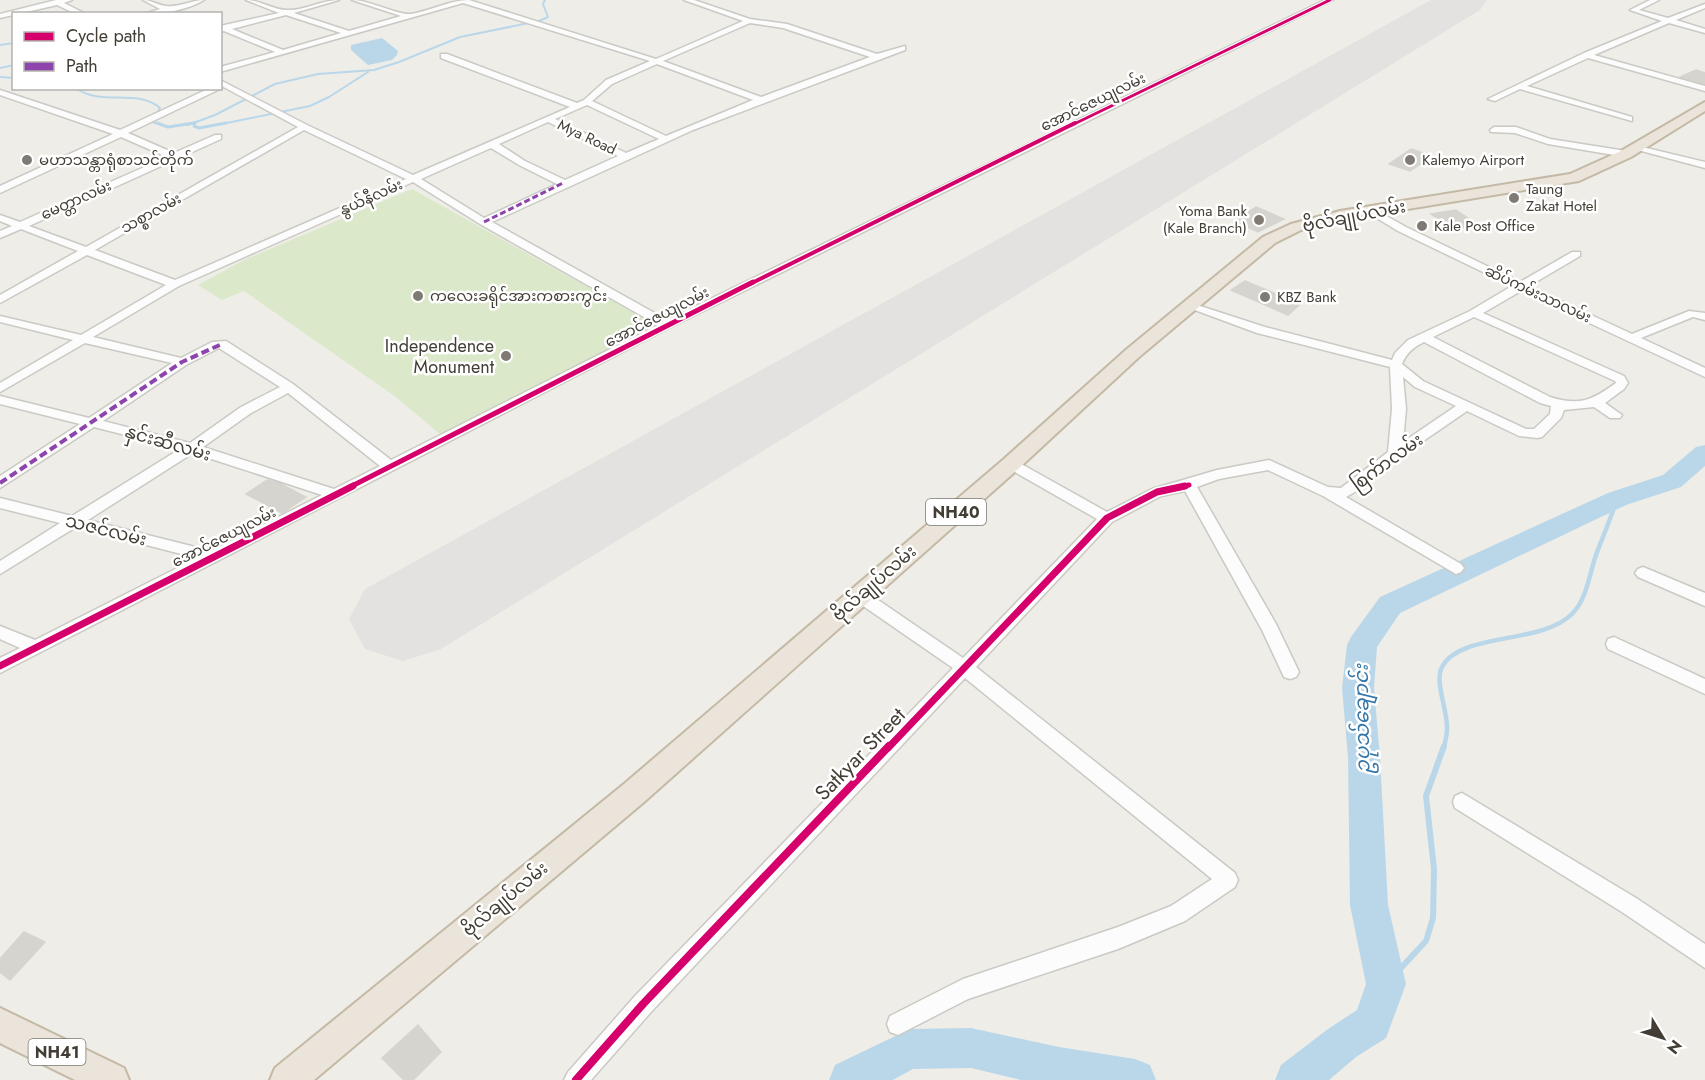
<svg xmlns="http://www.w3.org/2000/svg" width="1705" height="1080" font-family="Jost,'Noto Sans Myanmar',sans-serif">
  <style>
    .green { fill: #dbe8c9 }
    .water { fill: #bad7ea }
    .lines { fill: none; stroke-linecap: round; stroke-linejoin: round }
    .stream-far3 { stroke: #bad7ea; stroke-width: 2 }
    .stream-far2 { stroke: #bad7ea; stroke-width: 3 }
    .stream-far1 { stroke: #bad7ea; stroke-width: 4.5 }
    .stream { stroke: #bad7ea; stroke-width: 6 }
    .river { fill: #bad7ea; fill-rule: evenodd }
    .runway { fill: #e3e2e0; fill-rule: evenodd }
    .building { fill: #d6d4cf; stroke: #d6d4ce; stroke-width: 1.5 }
    .minor-casing { stroke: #cac9c4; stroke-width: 3 }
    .highway-casing { stroke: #c4b9a5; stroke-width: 4 }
    .minor { fill: #fcfcfc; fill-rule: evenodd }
    .highway { fill: #eae4da; fill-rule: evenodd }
    .quiet-far1 { stroke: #8e44ad; stroke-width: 3; stroke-dasharray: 6 3; stroke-linecap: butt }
    .quiet { stroke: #8e44ad; stroke-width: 4; stroke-dasharray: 8 4; stroke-linecap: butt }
    .cycleway-far4-casing { stroke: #fff; stroke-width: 5 }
    .cycleway-far3-casing { stroke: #fff; stroke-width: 6 }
    .cycleway-far2-casing { stroke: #fff; stroke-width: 8 }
    .cycleway-far1-casing { stroke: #fff; stroke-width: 10 }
    .cycleway-casing { stroke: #fff; stroke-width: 12 }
    .cycleway-far4 { stroke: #d6006c; stroke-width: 3 }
    .cycleway-far3 { stroke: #d6006c; stroke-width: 4 }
    .cycleway-far2 { stroke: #d6006c; stroke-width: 5 }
    .cycleway-far1 { stroke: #d6006c; stroke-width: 7 }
    .cycleway { stroke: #d6006c; stroke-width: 8 }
    .poi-dot { fill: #7f7b74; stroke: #fff; stroke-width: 2 }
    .labels { text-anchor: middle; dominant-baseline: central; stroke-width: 5; stroke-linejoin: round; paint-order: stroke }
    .far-street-label { font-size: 15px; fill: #433e35; stroke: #fff }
    .far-poi-label { font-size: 15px; fill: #433e35; stroke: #fff; text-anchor: start }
    .shield { fill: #fff; stroke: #7b7872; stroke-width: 1.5 }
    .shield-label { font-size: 16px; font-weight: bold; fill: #433e35 }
    .street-label { font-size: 18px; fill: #433e35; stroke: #fff }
    .poi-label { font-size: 18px; fill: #433e35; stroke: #fff; text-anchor: end }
    .water-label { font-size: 20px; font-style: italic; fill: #3576a8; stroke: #fff }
    .near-street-label { font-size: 21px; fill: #433e35; stroke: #fff }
  </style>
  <rect width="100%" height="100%" fill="#eeede8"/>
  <polygon class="green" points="412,189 657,326 441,435 396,397 244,291 222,300 198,285 246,259"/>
  <polygon class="water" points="382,38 398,51 397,55 392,60 368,65 351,50 351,45"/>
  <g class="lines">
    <g class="stream-far3">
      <polyline points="0,45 14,43"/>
      <polyline points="0,68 14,65"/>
      <polyline points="0,77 14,78"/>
      <path d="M 76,88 C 101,107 137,88 160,108 L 152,122 L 162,125"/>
      <polyline points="188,125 215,115 275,84 318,74 374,70 399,62 460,37 539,21 548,17 543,4 545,0"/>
      <polyline points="194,125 195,122"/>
      <polyline points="217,125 310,106 329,97 368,72"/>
    </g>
    <g class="stream-far2">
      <polyline points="157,123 168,127 194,123"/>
      <polyline points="195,123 194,126 199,128 226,123"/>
    </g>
    <path class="stream-far1" d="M 1444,748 C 1445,742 1447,735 1447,729 C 1448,710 1434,682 1442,667 C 1460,632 1541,645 1572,614 C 1587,599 1589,575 1596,555 C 1603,536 1611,518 1617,499"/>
    <polyline class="stream" points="1386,984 1426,941 1433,918 1434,869 1426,796 1444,746"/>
    <g class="river">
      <polygon points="1705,445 1705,466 1681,487 1626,505 1400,613 1377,647 1374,688 1380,757 1388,905 1406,984 1386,1038 1356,1057 1329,1080 1275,1080 1281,1065 1328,1029 1357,1010 1366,984 1350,905 1348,757 1342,688 1347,645 1351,637 1380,597 1608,493 1663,475 1696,447"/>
      <polygon points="971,1028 1059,1047 1135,1059 1150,1065 1156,1080 1021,1080 971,1068 913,1069 893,1080 829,1080 835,1065 910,1029"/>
    </g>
    <polygon class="runway" points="1431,0 1487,0 1480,10 441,649 403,661 365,649 349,619 365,589"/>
  </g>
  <g class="building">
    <polygon points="1696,70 1705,73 1705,84 1680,77"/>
    <polygon points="1411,149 1432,156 1410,171 1389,164"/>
    <polygon points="1256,207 1284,219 1258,232 1234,221"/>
    <polygon points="1456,210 1480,226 1452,229 1431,214"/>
    <polygon points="1245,281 1300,304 1288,315 1231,290"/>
    <polygon points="267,480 279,483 306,497 282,513 246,494"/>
    <polygon points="24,932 45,942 10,980 0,972 0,959"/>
    <polygon points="418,1025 441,1052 413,1080 404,1080 382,1058"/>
  </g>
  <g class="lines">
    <g class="minor-casing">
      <g id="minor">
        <polygon points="56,0 72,0 64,3 86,14 76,14 57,5 0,18 0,14"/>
        <path d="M 143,0 C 152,0 157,5 166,6 C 177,8 192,0 204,0 C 187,10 164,14 144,14 L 160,9 Z"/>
        <path d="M 246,0 C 260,0 273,10 287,10 C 304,11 321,0 339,0 L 294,13 L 349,31 L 401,16 L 352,0 C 370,0 396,15 411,14 C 431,11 449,0 469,0 L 656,59 L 743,21 L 684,0 L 694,0 L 750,19 L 787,24 L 877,54 L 905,46 L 905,50 L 693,130 L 492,222 L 667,320 L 1325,0 L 1333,0 L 671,327 L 0,673 L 0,658 L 20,648 L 0,639 L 0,626 L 35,640 L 197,558 L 76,527 L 0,574 L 0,561 L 60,523 L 0,508 L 0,498 L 72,516 L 180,449 L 94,427 L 0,488 L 0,476 L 80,424 L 0,404 L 0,396 L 89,418 L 172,363 L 85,343 L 0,392 L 0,383 L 73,340 L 0,322 L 0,316 L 81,335 L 166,285 L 87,255 L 0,303 L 0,295 L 78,251 L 21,229 L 0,238 L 0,231 L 12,226 L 0,221 L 0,215 L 20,222 L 167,157 L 121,137 L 0,193 L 0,186 L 113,134 L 0,95 L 0,90 L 120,130 L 210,88 L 220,88 L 220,86 L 222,88 L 128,133 L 174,153 L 215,135 L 221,135 L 221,139 L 29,226 L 86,247 L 298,127 L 220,85 L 220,80 L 307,125 L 413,175 L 570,107 L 441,58 L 441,54 L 447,54 L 577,103 L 584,100 L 606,80 L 650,61 L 463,3 L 220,72 L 220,67 L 275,52 L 224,31 L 220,32 L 220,26 L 279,13 ZM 286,15 L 341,33 L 283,50 L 232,29 ZM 750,23 L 783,28 L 870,57 L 761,97 L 663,61 ZM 657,64 L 753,100 L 666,136 L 592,101 L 612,84 ZM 587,105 L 659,139 L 626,153 L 555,119 ZM 548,122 L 618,156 L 565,180 L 525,161 L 499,144 ZM 304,130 L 406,179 L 175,280 L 95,250 ZM 491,148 L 519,165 L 557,184 L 484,218 L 421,179 ZM 413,182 L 480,224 L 658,325 L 391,460 L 293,384 L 226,341 L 212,342 L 181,358 L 93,337 L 179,286 ZM 219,348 L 280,387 L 241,407 L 190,443 L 103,421 L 186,365 ZM 288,393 L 380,466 L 334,489 L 203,447 L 251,413 ZM 193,453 L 322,495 L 211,551 L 88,520 Z"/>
        <polygon points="1650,0 1659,0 1639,10 1668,18 1705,4 1705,8 1676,20 1705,29 1705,33 1669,23 1594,55 1705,86 1705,91 1588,58 1527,86 1632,117 1632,121 1520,89 1495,101 1488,99 1584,53 1662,21 1630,10"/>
        <polygon points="1494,127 1516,127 1550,139 1626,151 1631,154 1626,157 1548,144 1515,133 1491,132 1490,130"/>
        <polygon points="1634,145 1705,162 1705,168 1634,149"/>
        <path d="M 1374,209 L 1406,227 L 1520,282 L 1572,252 L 1580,252 L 1580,256 L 1529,286 L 1632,334 L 1689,311 L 1705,313 L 1705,320 L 1693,317 L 1641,338 L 1705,368 L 1705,377 L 1521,291 L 1483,313 L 1624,376 L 1628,383 L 1624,389 L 1605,403 L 1622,415 L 1620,418 L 1610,418 L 1594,407 L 1564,410 L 1561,418 L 1542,437 L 1537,438 L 1519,436 L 1467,411 L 1400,457 L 1362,488 L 1346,497 L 1461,564 L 1464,568 L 1461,572 L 1456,574 L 1323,496 L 1268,470 L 1219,479 L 1197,487 L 1276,624 L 1299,672 L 1296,677 L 1290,679 L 1284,677 L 1262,630 L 1185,491 L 1161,496 L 1112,522 L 976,667 L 1235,873 L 1238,880 L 1235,887 L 1185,921 L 1118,949 L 968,999 L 898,1035 L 890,1032 L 887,1024 L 890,1016 L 963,979 L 1118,927 L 1171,906 L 1212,879 L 965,678 L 651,1012 L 591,1080 L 564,1080 L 568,1072 L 635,996 L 953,668 L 853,599 L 851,595 L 853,591 L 865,591 L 963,658 L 1097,519 L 1006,467 L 1004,464 L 1006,461 L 1016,461 L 1107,512 L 1152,489 L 1217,470 L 1269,460 L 1328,487 L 1341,488 L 1388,452 L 1392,409 L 1390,367 L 1257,333 L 1184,306 L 1190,303 L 1194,304 L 1265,327 L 1392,360 L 1395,353 L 1408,340 L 1470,311 L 1512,286 L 1398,231 L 1370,214 L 1369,212 ZM 1474,317 L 1615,381 L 1616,383 C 1591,401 1579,406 1550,397 L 1433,337 ZM 1424,342 L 1540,403 L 1551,406 L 1550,414 L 1534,429 L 1526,429 L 1423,381 L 1402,364 C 1406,353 1414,347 1424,342 ZM 1403,377 L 1415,387 L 1456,406 L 1403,442 L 1406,409 Z"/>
        <polygon points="1643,567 1705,593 1705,606 1638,577 1635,573 1638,569"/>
        <polygon points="1614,637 1705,679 1705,694 1608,649 1606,644 1608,639"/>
        <polygon points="1462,793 1636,898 1705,944 1705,968 1622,912 1455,808 1453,802 1455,796"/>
      </g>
    </g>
    <g class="highway-casing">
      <g id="highway">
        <polygon points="1705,102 1705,111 1631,157 1579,181 1340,220 1301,230 1275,243 1139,357 1018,469 644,802 314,1080 270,1080 275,1068 624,784 1004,459 1127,349 1263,237 1291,224 1340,211 1570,174 1621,151"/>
        <polygon points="0,1008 124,1068 129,1080 75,1080 0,1043"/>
      </g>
    </g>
    <use href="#minor" class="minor"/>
    <use href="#highway" class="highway"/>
    <polyline class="quiet-far1" points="484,222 563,183"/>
    <polyline class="quiet" points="0,483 182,362 222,344"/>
    <g class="cycleway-far4-casing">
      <polyline id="cycleway-far4" points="1072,125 1330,0"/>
    </g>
    <g class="cycleway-far3-casing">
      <polyline id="cycleway-far3" points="750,284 1075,123"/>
    </g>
    <g class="cycleway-far2-casing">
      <g id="cycleway-far2">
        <polyline points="350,487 753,282"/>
        <polyline points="1179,487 1189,485"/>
      </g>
    </g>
    <g class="cycleway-far1-casing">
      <g id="cycleway-far1">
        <polyline points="0,666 353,486"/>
        <polyline points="888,748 1107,518 1157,492 1185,486"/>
      </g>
    </g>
    <g class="cycleway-casing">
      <polyline id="cycleway" points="576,1080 643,1004 889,746"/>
    </g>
    <use href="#cycleway-far4" class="cycleway-far4"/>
    <use href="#cycleway-far3" class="cycleway-far3"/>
    <use href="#cycleway-far2" class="cycleway-far2"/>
    <use href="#cycleway-far1" class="cycleway-far1"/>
    <use href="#cycleway" class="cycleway"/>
  </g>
  <g class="poi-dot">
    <circle cx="27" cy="160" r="6"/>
    <circle cx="1410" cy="160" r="6"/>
    <circle cx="1514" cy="198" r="6"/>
    <circle cx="1259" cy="220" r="6"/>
    <circle cx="1422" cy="226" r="6"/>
    <circle cx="418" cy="296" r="6"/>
    <circle cx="1265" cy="297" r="6"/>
    <circle cx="506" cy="356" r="6"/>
  </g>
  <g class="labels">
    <g class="far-street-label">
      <text transform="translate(1093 102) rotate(-26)">အောင်ဇေယျလမ်း</text>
      <text transform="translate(587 137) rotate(25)">Mya Road</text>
      <text transform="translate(371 197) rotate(-24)">နွယ်နီလမ်း</text>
      <text transform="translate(76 200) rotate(-24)">မေတ္တာလမ်း</text>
      <text transform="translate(151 213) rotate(-29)">သစ္စာလမ်း</text>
      <text transform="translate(1538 294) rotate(25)">ဆိပ်ကမ်းသာလမ်း</text>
      <text transform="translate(657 317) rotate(-27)">အောင်ဇေယျလမ်း</text>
      <text transform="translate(224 537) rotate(-27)">အောင်ဇေယျလမ်း</text>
    </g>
    <g class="far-poi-label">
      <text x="39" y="160">မဟာသန္တာရုံစာသင်တိုက်</text>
      <text x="1422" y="160">Kalemyo Airport</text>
      <text x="1526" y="189">Taung<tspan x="1526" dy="17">Zakat Hotel</tspan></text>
      <text x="1247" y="211" text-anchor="end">Yoma Bank<tspan x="1247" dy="17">(Kale Branch)</tspan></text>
      <text x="1434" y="226">Kale Post Office</text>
      <text x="430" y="296">ကလေးခရိုင်အားကစားကွင်း</text>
      <text x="1277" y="297">KBZ Bank</text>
    </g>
    <g class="shield">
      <rect x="926" y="499" width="60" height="26" rx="4.5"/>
      <rect x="28.5" y="1039" width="57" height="26" rx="4.5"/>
    </g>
    <g class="shield-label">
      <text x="956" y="512">NH40</text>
      <text x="57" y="1052">NH41</text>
    </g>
    <g class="street-label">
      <text transform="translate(1354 216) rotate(-11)">ဗိုလ်ချုပ်လမ်း</text>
      <text transform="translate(168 443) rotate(16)">နှင်းဆီလမ်း</text>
      <text transform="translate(1387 462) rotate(-36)">စြက်ာလမ်း</text>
      <text transform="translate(106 530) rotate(14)">သဇင်လမ်း</text>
      <text transform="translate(874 583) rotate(-41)">ဗိုလ်ချုပ်လမ်း</text>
      <text transform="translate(505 899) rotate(-40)">ဗိုလ်ချုပ်လမ်း</text>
    </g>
    <g class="poi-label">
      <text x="494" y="346">Independence<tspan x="494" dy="21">Monument</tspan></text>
    </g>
    <g class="water-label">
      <text transform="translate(1362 719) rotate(-91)">ဥပုသ်ချောင်း</text>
    </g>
    <g class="near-street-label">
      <text transform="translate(860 754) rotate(-46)">Satkyar Street</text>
    </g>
  </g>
  <rect x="12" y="12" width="210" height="78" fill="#ffffff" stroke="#b4b2ae" stroke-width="1.5"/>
  <rect x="24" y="32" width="30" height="9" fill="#d6006c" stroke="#b4b2ae" stroke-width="1.5"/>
  <text x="66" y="42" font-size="18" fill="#433e35">Cycle path</text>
  <rect x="24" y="62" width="30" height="9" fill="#8e44ad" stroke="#b4b2ae" stroke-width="1.5"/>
  <text x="66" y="72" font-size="18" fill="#433e35">Path</text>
  <g transform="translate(1663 1038) rotate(128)" stroke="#ffffff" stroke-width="4.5" paint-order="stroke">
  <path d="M0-4.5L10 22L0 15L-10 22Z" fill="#433e35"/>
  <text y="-9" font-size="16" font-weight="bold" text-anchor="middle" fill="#433e35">N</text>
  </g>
</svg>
